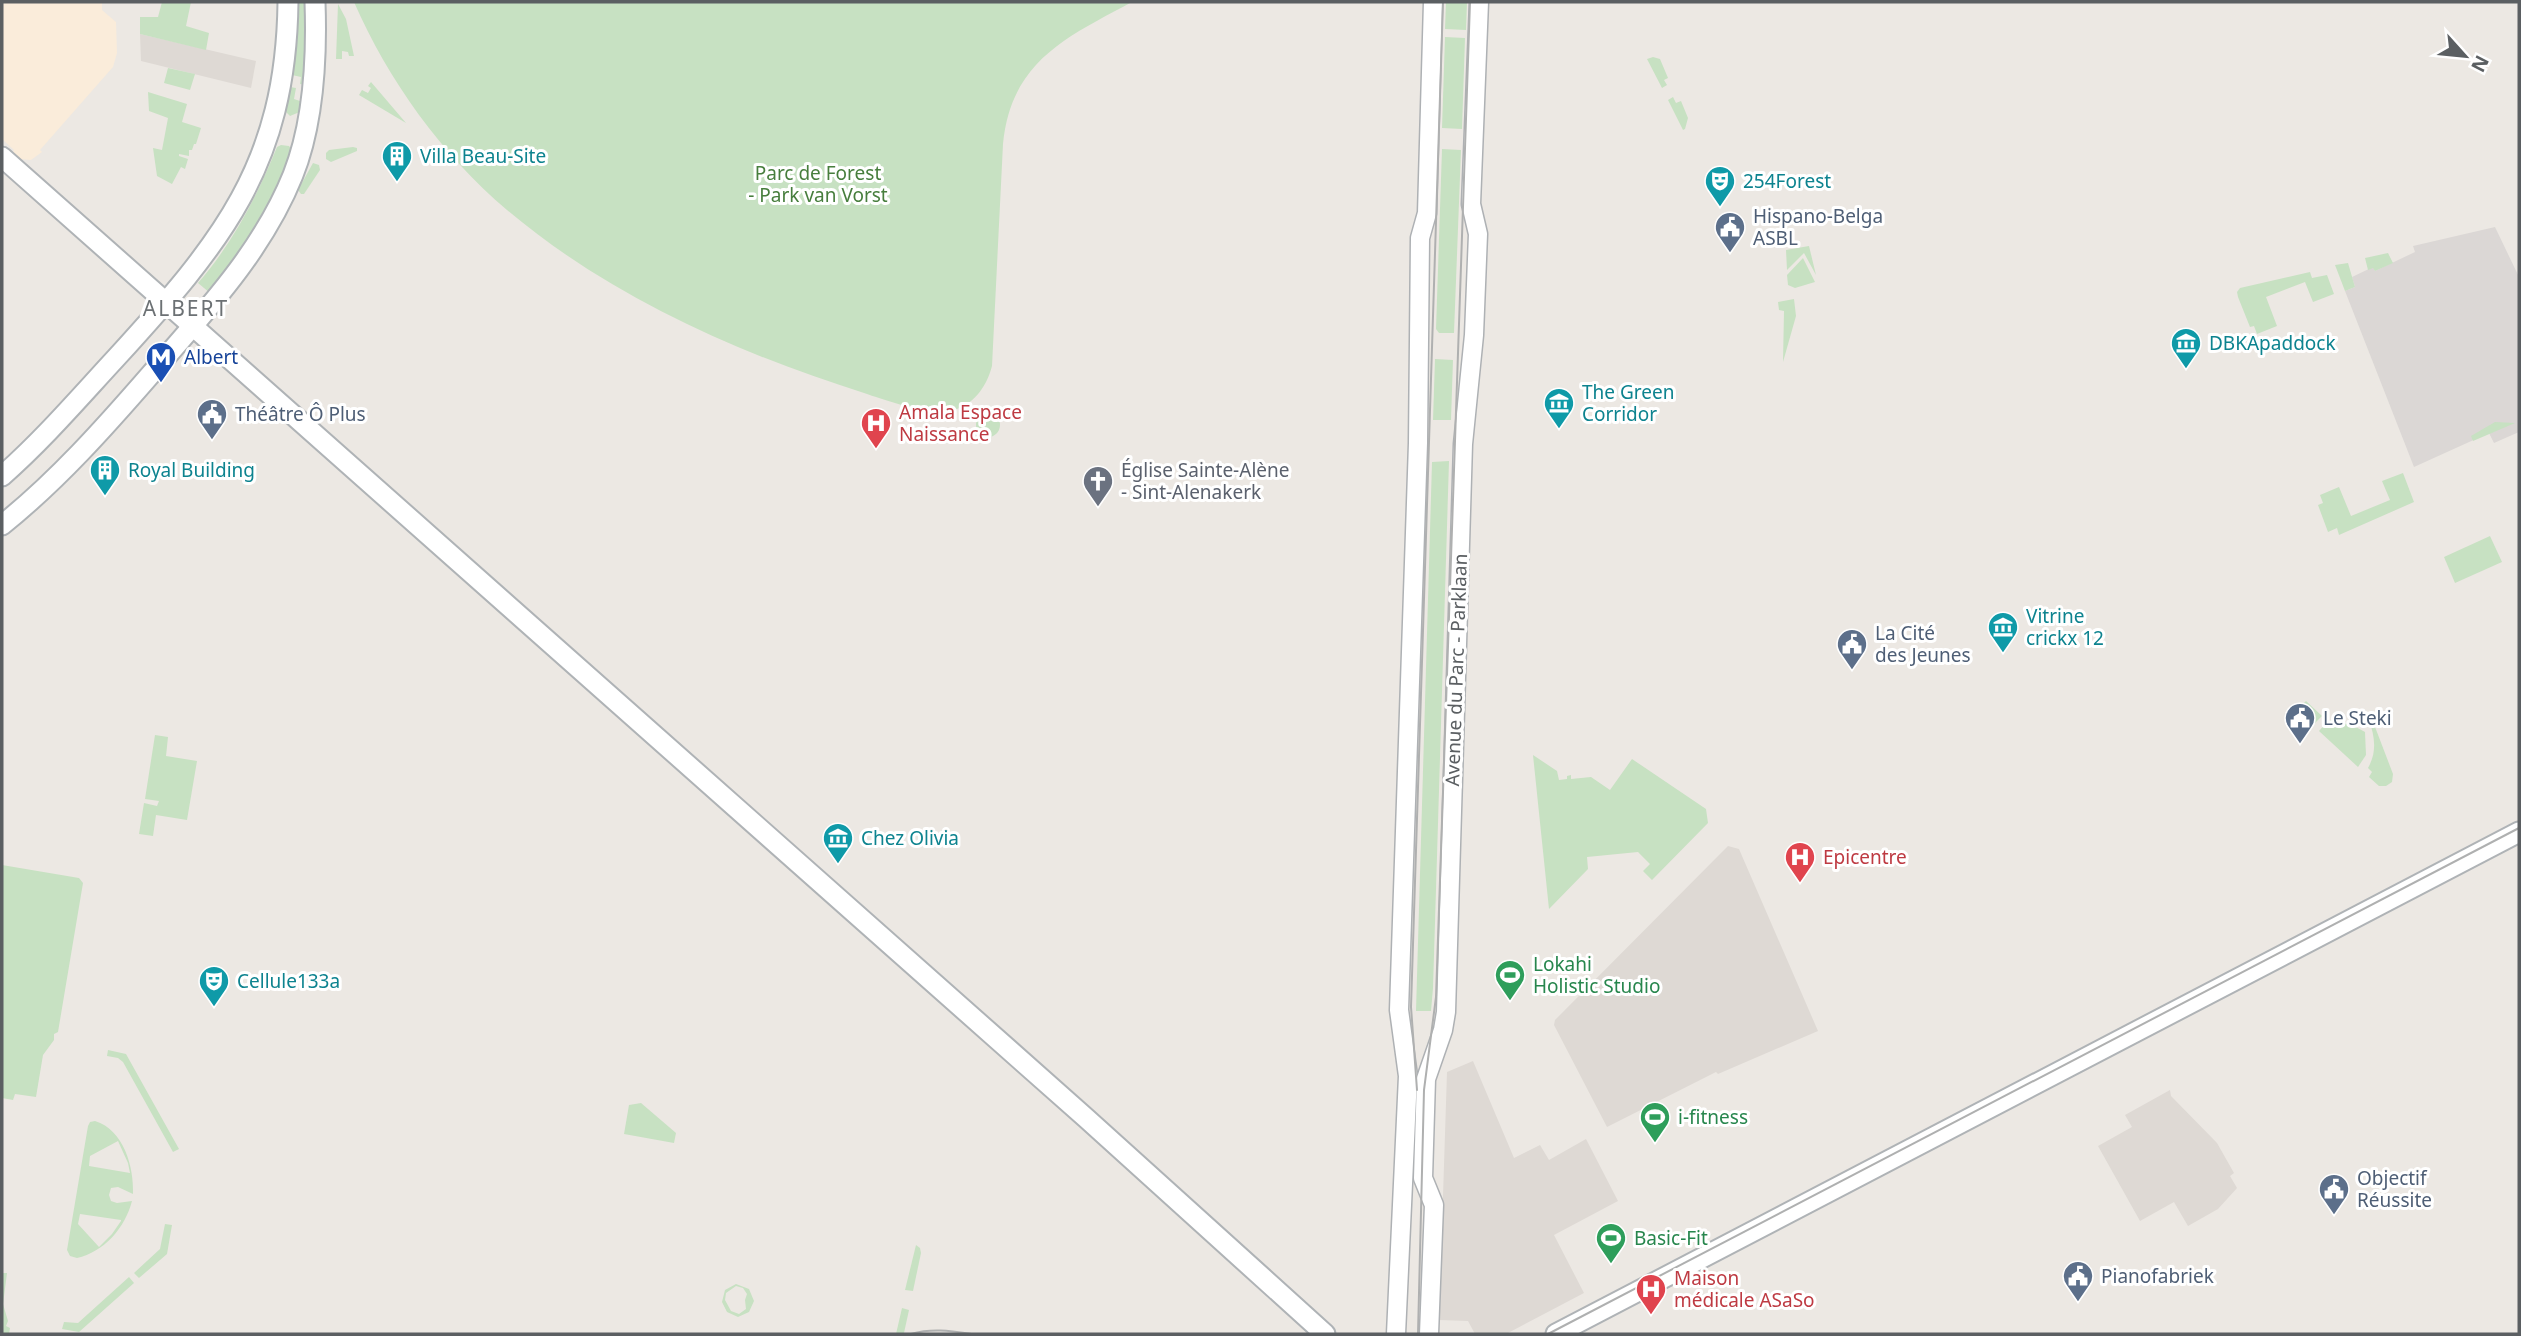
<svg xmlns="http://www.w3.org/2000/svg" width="2521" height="1336" font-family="'Noto Sans',sans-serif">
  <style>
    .commercial { fill: #faecda }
    .industrial { fill: #dbd7d5 }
    .education { fill: #ded9d4 }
    .green { fill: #c7e1c2; fill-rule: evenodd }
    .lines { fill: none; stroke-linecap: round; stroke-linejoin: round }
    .tertiary-casing { stroke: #aeb1b4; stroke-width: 21 }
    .secondary-casing { stroke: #afb3b6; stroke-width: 23 }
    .tertiary { stroke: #fff; stroke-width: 18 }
    .secondary { stroke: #fff; stroke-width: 19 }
    .tram { stroke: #afb0b0; stroke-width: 2 }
    .labels { text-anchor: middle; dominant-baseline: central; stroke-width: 6; stroke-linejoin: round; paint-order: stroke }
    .culture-label { font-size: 19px; fill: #0d838f; stroke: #fff; text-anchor: start }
    .park-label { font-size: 19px; fill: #477e3d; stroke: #fff }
    .service-label { font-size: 19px; fill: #4e5e75; stroke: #fff; text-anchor: start }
    .transit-label { font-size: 19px; fill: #164399; stroke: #fff; text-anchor: start }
    .health-label { font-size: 19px; fill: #be3a42; stroke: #fff; text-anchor: start }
    .worship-label { font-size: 19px; fill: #5b616d; stroke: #fff; text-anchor: start }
    .street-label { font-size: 19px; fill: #5b5f62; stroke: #fff }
    .leisure-label { font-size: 19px; fill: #27864d; stroke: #fff; text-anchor: start }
    .neighbourhood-label { font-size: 21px; letter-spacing: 2px; fill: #6c7174; stroke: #fff }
  </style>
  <rect width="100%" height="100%" fill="#ece8e3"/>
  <polygon class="commercial" points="2,2 102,2 102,10 116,22 117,53 113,67 40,150 42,152 31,160 19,159 12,154 14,150 2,139"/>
  <polygon class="industrial" points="2495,227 2519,277 2519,432 2494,443 2489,433 2414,467 2345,291 2355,287 2352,277 2373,267 2375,271 2415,252 2413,246"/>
  <g class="education">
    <polygon points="140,34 256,61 251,88 141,61"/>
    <polygon points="1728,846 1739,849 1818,1031 1718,1074 1716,1072 1607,1127 1554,1025 1555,1020"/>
    <polygon points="1473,1061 1514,1158 1540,1145 1549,1160 1586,1139 1618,1201 1554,1235 1584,1293 1506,1334 1475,1334 1468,1321 1439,1320 1447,1072"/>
    <polygon points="2170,1090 2171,1096 2217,1143 2234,1173 2230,1176 2237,1188 2218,1209 2188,1226 2174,1202 2140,1221 2098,1146 2132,1127 2125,1115"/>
  </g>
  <g class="green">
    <polygon points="162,2 191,2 186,26 209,33 206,50 140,34 140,17 158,17"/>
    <polygon points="299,2 310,2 306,85 300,84 301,77 292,75"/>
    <path d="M 354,2 L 1132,2 C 1067,37 1011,61 1003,144 L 992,366 C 987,385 976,402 957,409 C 931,417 888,401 864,393 C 737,353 609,296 507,210 C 442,155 388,80 354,2 Z"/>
    <polygon points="1446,2 1467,2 1466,30 1445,29"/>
    <polygon points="338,4 346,19 354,56 349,56 348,52 342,51 342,59 336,59"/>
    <polygon points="1445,37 1465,38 1462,129 1442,128"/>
    <polygon points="1653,57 1660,59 1668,78 1664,80 1667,85 1662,88 1647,59"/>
    <polygon points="168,68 195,74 190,90 164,83"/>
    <polygon points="371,82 406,123 359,95 362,90 368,93 371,88 368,86"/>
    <polygon points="290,87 296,88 294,99 303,102 302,111 290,116 286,112"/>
    <polygon points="148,92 187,104 182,122 201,128 196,144 194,144 192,150 189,150 189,156 179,154 179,156 188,159 185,169 181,167 172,184 157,176 153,148 162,150 168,118 149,111"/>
    <polygon points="1673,97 1676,103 1681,101 1688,118 1685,129 1683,130 1668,100"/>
    <path d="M 281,145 L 289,146 L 292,150 C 280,205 243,249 210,293 L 198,283 C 233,243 257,196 277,147 Z"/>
    <polygon points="353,147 357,148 357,151 331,162 326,159 326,153 329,150"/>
    <polygon points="1442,149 1461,150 1454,333 1439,333 1436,329"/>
    <polygon points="313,163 319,165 320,170 304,194 301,194 298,190"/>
    <polygon points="1809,246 1816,275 1804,253 1787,270 1786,250"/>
    <polygon points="2388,253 2393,263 2375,271 2373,268 2368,270 2365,258"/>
    <polygon points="1803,258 1815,282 1795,288 1788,285 1787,275"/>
    <polygon points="2348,263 2355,287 2345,291 2335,265"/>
    <polygon points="2310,272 2312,278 2327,275 2334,294 2313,302 2305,282 2266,297 2277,326 2257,334 2254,326 2250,327 2238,297 2237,292 2240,288"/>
    <polygon points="1794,299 1796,316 1783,362 1784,311 1779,310 1778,302"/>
    <polygon points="1435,359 1453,360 1451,420 1433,420"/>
    <circle cx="988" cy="425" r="12"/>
    <polygon points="2495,422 2515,423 2473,441 2471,436"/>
    <polygon points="1449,461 1433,988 1431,1011 1416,1011 1432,462"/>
    <polygon points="2403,473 2414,502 2339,535 2337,528 2328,532 2318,505 2323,503 2320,495 2339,487 2351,516 2390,500 2382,481"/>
    <polygon points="2490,536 2502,562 2455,583 2444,557"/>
    <polygon points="2306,701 2322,716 2312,726 2301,706"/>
    <path d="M 2372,719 L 2393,774 L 2392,782 L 2386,786 L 2379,786 L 2369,777 L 2372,772 L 2368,768 C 2377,752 2375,737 2369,720 Z"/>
    <polygon points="2332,720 2354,726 2365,732 2366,755 2358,767 2319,731 2328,721"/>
    <polygon points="155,735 168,737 166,756 197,761 187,820 156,815 153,836 139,834 144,803 157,806 159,801 145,799"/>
    <polygon points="1533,755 1557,771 1559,780 1567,779 1567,776 1571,775 1571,779 1591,777 1610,790 1632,759 1706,809 1708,823 1652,880 1643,871 1650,864 1638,852 1587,857 1588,869 1549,909"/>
    <polygon points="2,865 79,878 83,883 58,1032 54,1034 54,1040 43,1055 36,1097 15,1094 13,1100 2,1098"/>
    <polygon points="108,1050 126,1054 179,1149 173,1152 123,1062 118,1058 107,1056"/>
    <polygon points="641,1103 676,1133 674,1143 624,1134 629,1105"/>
    <path d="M 95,1121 C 124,1130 134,1167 133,1194 L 118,1187 L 111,1188 L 109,1195 L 111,1201 L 117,1203 L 132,1201 C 125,1228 104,1252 77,1258 L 70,1256 L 67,1250 L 88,1126 L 90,1122 ZM 118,1141 L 128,1163 L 130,1173 L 89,1166 L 90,1156 ZM 80,1214 L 121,1220 L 121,1221 L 112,1234 L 99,1247 L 78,1224 Z"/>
    <polygon points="165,1224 172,1225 167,1254 139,1278 134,1273 160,1249"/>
    <polygon points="916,1245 920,1248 921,1253 913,1291 905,1290"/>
    <polygon points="2,1273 7,1273 3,1304 8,1321 6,1326 10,1328 9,1334 2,1334"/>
    <polygon points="129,1277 134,1283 79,1332 62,1329 64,1322 78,1323"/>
    <path d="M 736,1284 L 749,1289 L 754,1301 L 749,1312 L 738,1317 L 727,1312 L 722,1302 L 725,1290 ZM 736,1286 L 743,1288 L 747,1294 L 745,1300 L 746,1309 L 739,1314 L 731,1311 L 725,1300 L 726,1293 Z"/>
    <polygon points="902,1308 909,1310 904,1333 896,1334"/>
  </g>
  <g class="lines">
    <g class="tertiary-casing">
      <g id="tertiary">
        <polyline points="1396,1334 1408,1076 1399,1010 1418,443 1420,238 1427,213 1433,2"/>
        <polyline points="1429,1334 1434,1205 1423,1178 1426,1079 1443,1030 1446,1012 1463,444 1474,335 1478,234 1471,204 1479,2"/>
      </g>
    </g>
    <g class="secondary-casing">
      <g id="secondary">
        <polyline points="2,157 1086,1118 1325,1334"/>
        <path d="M 2,476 C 43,440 79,398 116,358 C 221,243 286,166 288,2"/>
        <path d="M 2,525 C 57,481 105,427 151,374 C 205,312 262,252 293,175 C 314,122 317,58 315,2"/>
        <polyline points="1556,1334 2519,832"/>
      </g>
    </g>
    <use href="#tertiary" class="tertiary"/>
    <use href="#secondary" class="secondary"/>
    <g class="tram">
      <polyline points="1417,1090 1411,1007 1443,2"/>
      <path d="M 911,1334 C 932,1328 951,1331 972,1334"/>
      <polyline points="1418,1334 1424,1090 1436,997 1470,2"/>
      <polyline points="1548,1334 2519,828"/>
    </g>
  </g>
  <defs>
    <g id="building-pin" transform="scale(1.575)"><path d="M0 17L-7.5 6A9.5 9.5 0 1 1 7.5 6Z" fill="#0f9aa8" stroke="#fff"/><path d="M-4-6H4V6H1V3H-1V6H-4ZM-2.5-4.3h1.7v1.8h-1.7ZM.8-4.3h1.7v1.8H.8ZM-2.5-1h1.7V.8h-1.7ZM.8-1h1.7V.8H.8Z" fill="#fff"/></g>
    <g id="theatre-pin" transform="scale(1.575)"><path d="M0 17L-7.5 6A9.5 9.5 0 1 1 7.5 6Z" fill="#0f9aa8" stroke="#fff"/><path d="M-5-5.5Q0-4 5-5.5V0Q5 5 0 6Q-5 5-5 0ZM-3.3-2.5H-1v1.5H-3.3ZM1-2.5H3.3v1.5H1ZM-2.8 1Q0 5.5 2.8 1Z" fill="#fff"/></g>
    <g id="civic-pin" transform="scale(1.575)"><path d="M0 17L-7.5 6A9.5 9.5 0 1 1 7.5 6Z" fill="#5c6f8a" stroke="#fff"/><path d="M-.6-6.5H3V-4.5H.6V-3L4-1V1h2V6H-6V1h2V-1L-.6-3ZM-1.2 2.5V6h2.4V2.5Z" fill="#fff"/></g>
    <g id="museum-pin" transform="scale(1.575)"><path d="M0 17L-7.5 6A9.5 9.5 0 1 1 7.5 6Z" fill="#0f9aa8" stroke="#fff"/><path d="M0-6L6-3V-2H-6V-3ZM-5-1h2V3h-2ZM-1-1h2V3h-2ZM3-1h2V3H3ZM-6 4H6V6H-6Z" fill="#fff"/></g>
    <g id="metro-pin" transform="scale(1.575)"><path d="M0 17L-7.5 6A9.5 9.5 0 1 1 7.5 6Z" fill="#1a4fb4" stroke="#fff"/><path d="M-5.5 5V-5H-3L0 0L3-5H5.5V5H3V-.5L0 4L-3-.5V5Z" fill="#fff"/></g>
    <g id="hospital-pin" transform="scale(1.575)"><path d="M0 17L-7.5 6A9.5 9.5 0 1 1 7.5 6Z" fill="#e0444e" stroke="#fff"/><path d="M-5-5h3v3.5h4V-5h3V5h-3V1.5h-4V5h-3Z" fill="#fff"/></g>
    <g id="church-pin" transform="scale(1.575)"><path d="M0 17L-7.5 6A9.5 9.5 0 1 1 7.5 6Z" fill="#6b7280" stroke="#fff"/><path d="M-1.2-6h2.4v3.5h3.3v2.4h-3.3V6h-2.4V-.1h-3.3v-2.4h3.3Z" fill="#fff"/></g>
    <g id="stadium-pin" transform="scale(1.575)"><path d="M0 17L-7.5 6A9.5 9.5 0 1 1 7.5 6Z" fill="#2e9e5b" stroke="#fff"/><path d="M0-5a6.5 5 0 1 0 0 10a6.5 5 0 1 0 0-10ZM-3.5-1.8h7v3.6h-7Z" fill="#fff"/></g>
  </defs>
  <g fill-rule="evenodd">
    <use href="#building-pin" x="397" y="156"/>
    <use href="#theatre-pin" x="1720" y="181"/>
    <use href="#civic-pin" x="1730" y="227"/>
    <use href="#museum-pin" x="2186" y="343"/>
    <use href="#metro-pin" x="161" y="357"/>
    <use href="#museum-pin" x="1559" y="403"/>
    <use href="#civic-pin" x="212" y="414"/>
    <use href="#hospital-pin" x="876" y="423"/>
    <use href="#building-pin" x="105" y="470"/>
    <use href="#church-pin" x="1098" y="481"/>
    <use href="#museum-pin" x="2003" y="627"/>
    <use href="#civic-pin" x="1852" y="644"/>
    <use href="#civic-pin" x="2300" y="718"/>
    <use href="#museum-pin" x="838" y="838"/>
    <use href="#hospital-pin" x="1800" y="857"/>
    <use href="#stadium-pin" x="1510" y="975"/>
    <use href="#theatre-pin" x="214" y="981"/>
    <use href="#stadium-pin" x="1655" y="1117"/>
    <use href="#civic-pin" x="2334" y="1189"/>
    <use href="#stadium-pin" x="1611" y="1238"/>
    <use href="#civic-pin" x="2078" y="1276"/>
    <use href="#hospital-pin" x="1651" y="1289"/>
  </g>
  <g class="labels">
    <g class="culture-label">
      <text x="420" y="156">Villa Beau-Site</text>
      <text x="1743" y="181">254Forest</text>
      <text x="2209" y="343">DBKApaddock</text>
      <text x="1582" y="392">The Green<tspan x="1582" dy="22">Corridor</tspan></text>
      <text x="128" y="470">Royal Building</text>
      <text x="2026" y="616">Vitrine<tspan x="2026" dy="22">crickx 12</tspan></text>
      <text x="861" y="838">Chez Olivia</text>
      <text x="237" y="981">Cellule133a</text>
    </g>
    <g class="park-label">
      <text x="818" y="173">Parc de Forest<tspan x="818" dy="22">- Park van Vorst</tspan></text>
    </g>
    <g class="service-label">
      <text x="1753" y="216">Hispano-Belga<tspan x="1753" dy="22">ASBL</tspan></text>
      <text x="235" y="414">Théâtre Ô Plus</text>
      <text x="1875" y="633">La Cité<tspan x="1875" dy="22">des Jeunes</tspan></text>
      <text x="2323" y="718">Le Steki</text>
      <text x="2357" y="1178">Objectif<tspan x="2357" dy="22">Réussite</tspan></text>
      <text x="2101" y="1276">Pianofabriek</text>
    </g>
    <g class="transit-label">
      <text x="184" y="357">Albert</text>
    </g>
    <g class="health-label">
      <text x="899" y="412">Amala Espace<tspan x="899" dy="22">Naissance</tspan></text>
      <text x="1823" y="857">Epicentre</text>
      <text x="1674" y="1278">Maison<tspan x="1674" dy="22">médicale ASaSo</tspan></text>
    </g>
    <g class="worship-label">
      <text x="1121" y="470">Église Sainte-Alène<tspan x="1121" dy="22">- Sint-Alenakerk</tspan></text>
    </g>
    <g class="street-label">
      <text transform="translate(1456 670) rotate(-88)">Avenue du Parc - Parklaan</text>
    </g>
    <g class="leisure-label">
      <text x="1533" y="964">Lokahi<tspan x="1533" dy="22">Holistic Studio</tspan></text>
      <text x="1678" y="1117">i-fitness</text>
      <text x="1634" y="1238">Basic-Fit</text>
    </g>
    <g class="neighbourhood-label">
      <text x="186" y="308">ALBERT</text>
    </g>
  </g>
  <rect width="2521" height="1336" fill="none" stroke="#5b5f62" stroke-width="7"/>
  <g transform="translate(2465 56) rotate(117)" stroke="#ffffff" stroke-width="5" paint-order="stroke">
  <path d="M0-5L12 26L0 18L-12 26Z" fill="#5b5f62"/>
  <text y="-10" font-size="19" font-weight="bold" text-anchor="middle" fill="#5b5f62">N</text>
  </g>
</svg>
